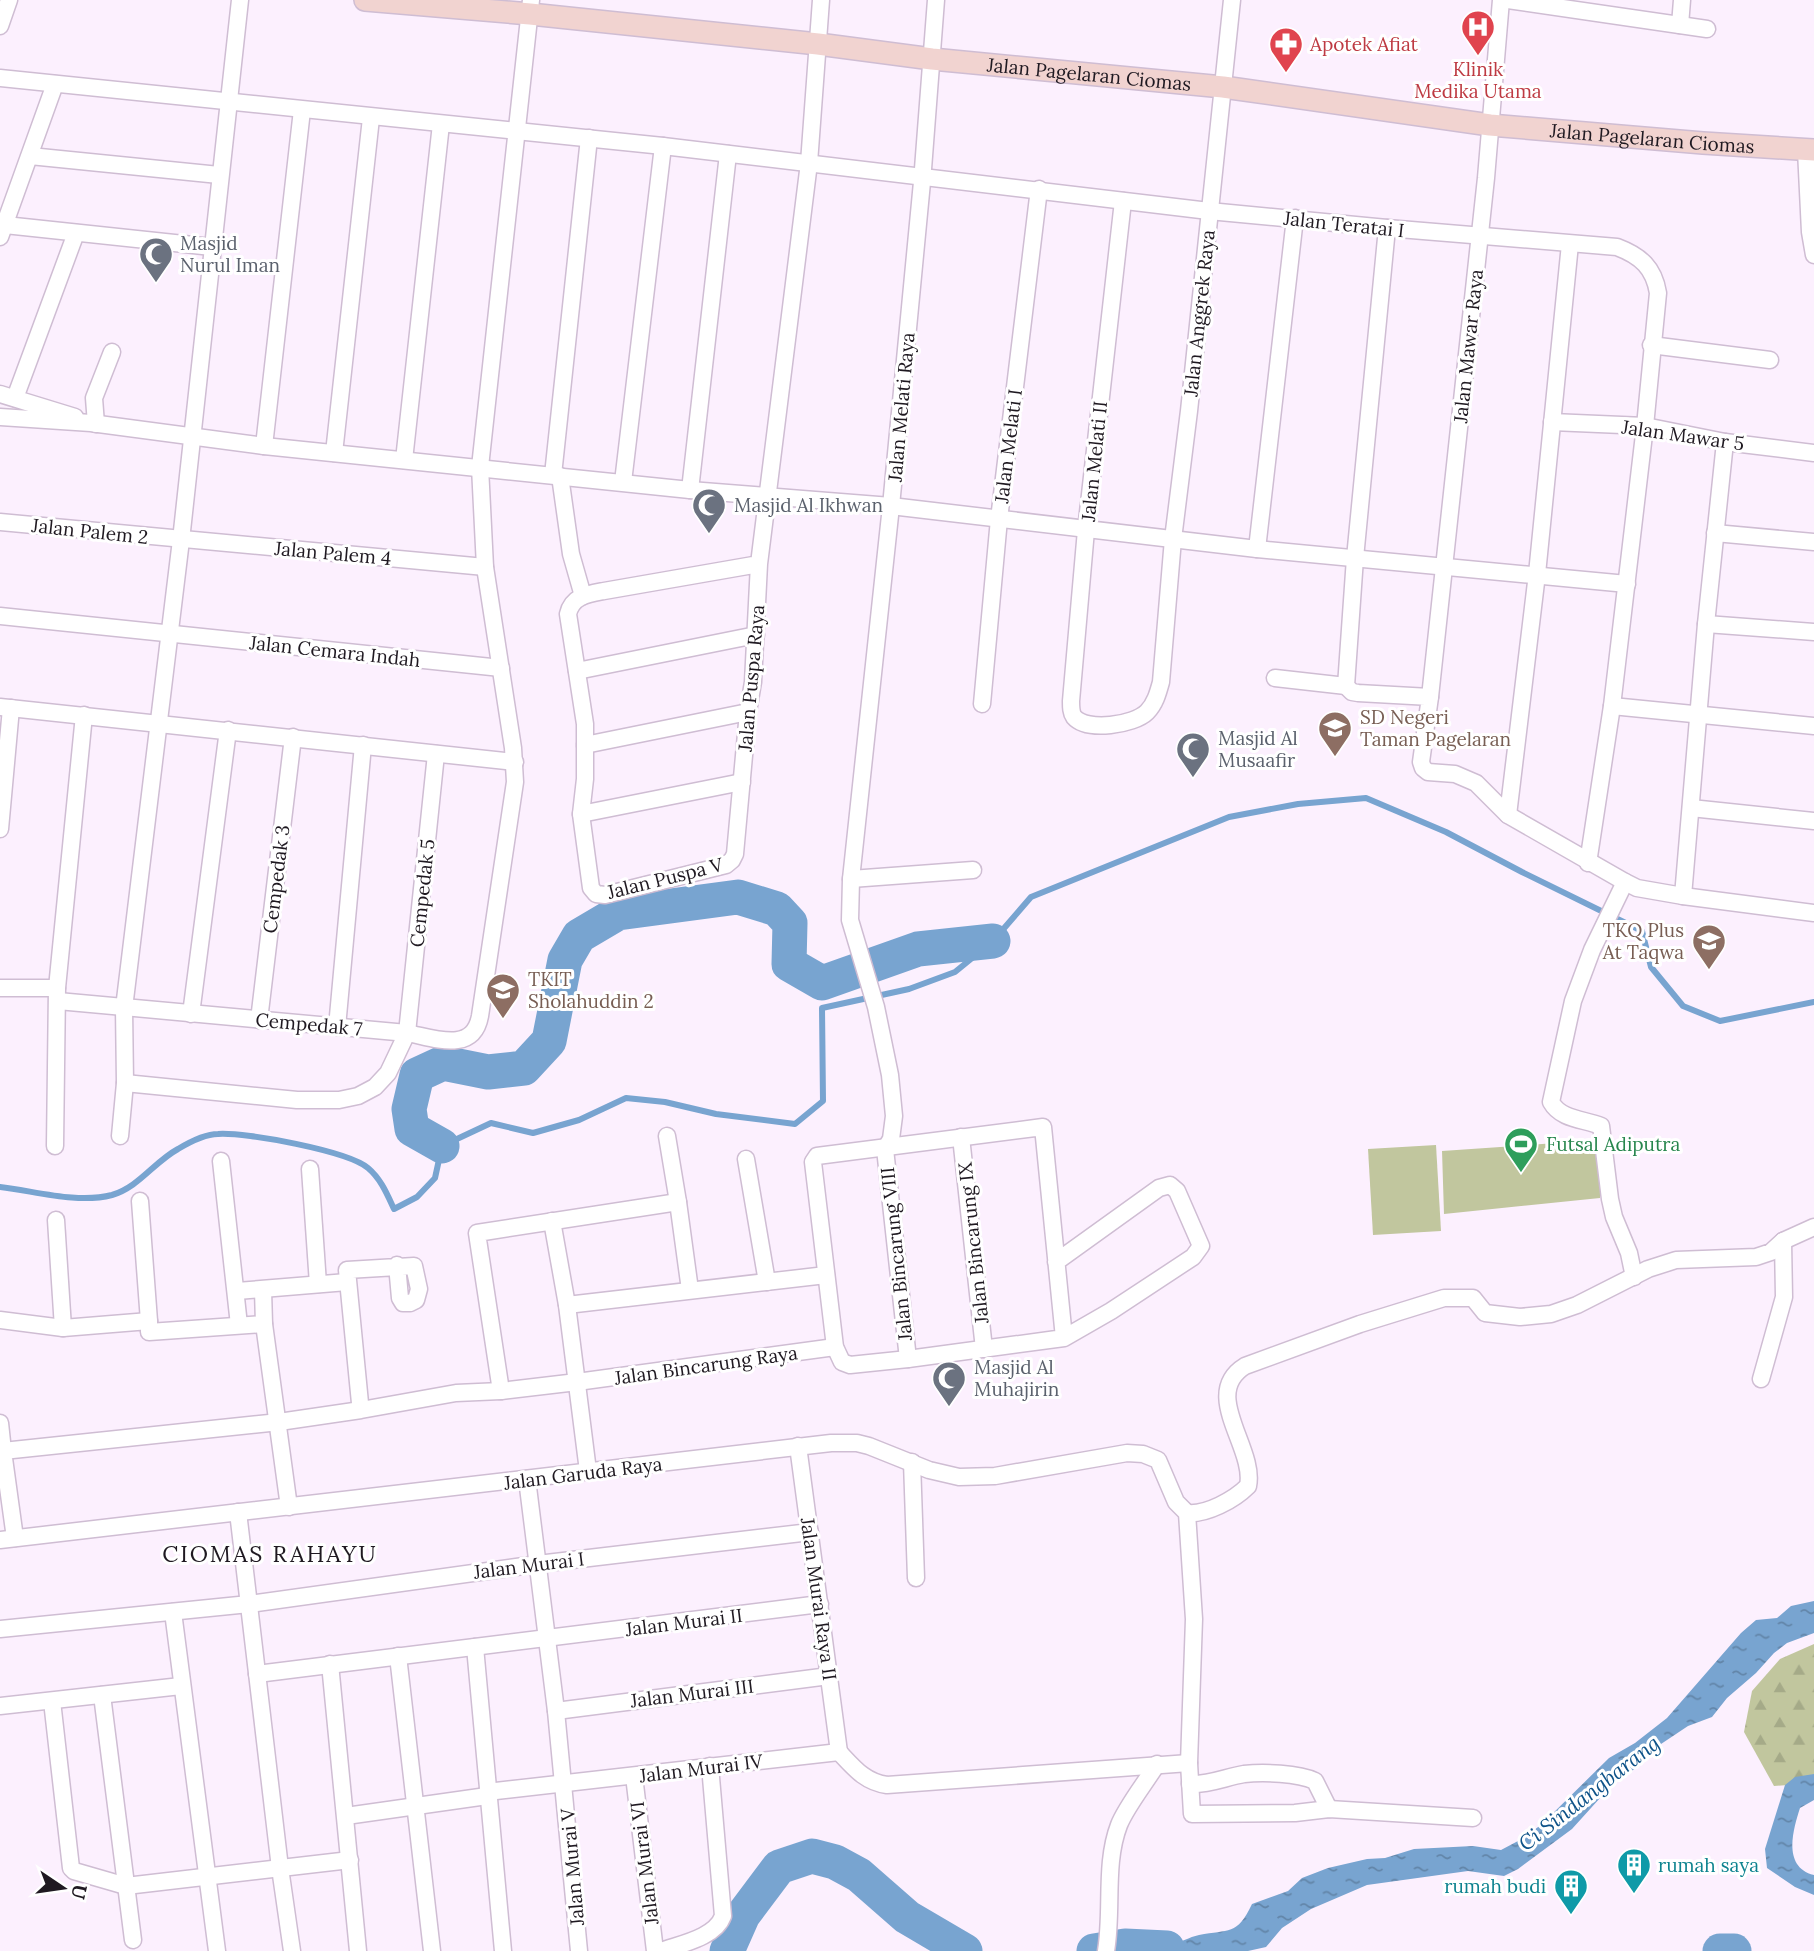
<svg xmlns="http://www.w3.org/2000/svg" width="1814" height="1951" font-family="Lora,serif">
  <style>
    .grass { fill: #c1c69e }
    .forest { fill: url(#forest-firs) }
    .water { fill: url(#water-ripples) }
    .lines { fill: none; stroke-linecap: round; stroke-linejoin: round }
    .stream { stroke: #78a4d0; stroke-width: 6 }
    .river { stroke: #78a4d0; stroke-width: 35 }
    .minor-casing { stroke: #cfbdd3; stroke-width: 19 }
    .secondary-casing { stroke: #cfbdd3; stroke-width: 24 }
    .minor { stroke: #fff; stroke-width: 16 }
    .secondary { stroke: #f1d3d0; stroke-width: 21 }
    .labels { text-anchor: middle; dominant-baseline: central; stroke-width: 6; stroke-linejoin: round; paint-order: stroke }
    .health-label { font-size: 19px; fill: #be3a42; stroke: #fff; text-anchor: start }
    .street-label { font-size: 19px; fill: #1f1921; stroke: #fff }
    .worship-label { font-size: 19px; fill: #5b616d; stroke: #fff; text-anchor: start }
    .education-label { font-size: 19px; fill: #785e54; stroke: #fff; text-anchor: start }
    .leisure-label { font-size: 19px; fill: #27864d; stroke: #fff; text-anchor: start }
    .culture-label { font-size: 19px; fill: #0d838f; stroke: #fff; text-anchor: start }
    .water-label { font-size: 21px; font-style: italic; fill: #0d5288; stroke: #fff }
    .quarter-label { font-size: 23px; letter-spacing: 2px; fill: #1f1921; stroke: #fff }
  </style>
  <defs>
    <pattern id="forest-firs" width="22" height="20" patternUnits="userSpaceOnUse" patternTransform="scale(1.75)"><rect width="22" height="20" fill="#c1c69e"/><path d="M5 1l3.5 6h-7zM16 11l3.5 6h-7z" fill="#a5aa88"/></pattern>
    <pattern id="water-ripples" width="26" height="14" patternUnits="userSpaceOnUse" patternTransform="scale(1.75)"><rect width="26" height="14" fill="#78a4d0"/><path d="M2 4q2-2 4 0t4 0M15 11q2-2 4 0t4 0" fill="none" stroke="#6285a8"/></pattern>
  </defs>
  <rect width="100%" height="100%" fill="#fcf0fe"/>
  <g class="grass">
    <polygon points="1600,1140 1600,1198 1444,1214 1442,1151"/>
    <polygon points="1436,1145 1441,1231 1373,1235 1368,1149"/>
  </g>
  <polygon class="forest" points="1814,1644 1814,1783 1774,1786 1744,1732 1752,1691 1780,1659"/>
  <g class="water">
    <path d="M 1814,1601 L 1814,1633 L 1787,1643 L 1774,1653 L 1756,1673 L 1727,1698 L 1712,1717 L 1688,1726 L 1661,1744 L 1637,1767 L 1610,1787 L 1572,1829 L 1518,1869 L 1504,1876 L 1468,1871 L 1367,1885 L 1311,1909 L 1282,1928 L 1266,1947 L 1248,1951 L 1119,1951 L 1122,1935 C 1139,1935 1155,1942 1172,1943 C 1181,1943 1189,1937 1199,1935 C 1229,1929 1237,1936 1252,1904 L 1288,1891 L 1302,1878 L 1328,1868 L 1367,1859 L 1385,1858 L 1414,1849 L 1473,1846 L 1501,1850 L 1518,1841 L 1541,1825 L 1609,1758 L 1635,1743 L 1667,1718 L 1741,1633 L 1756,1620 L 1777,1618 L 1791,1606 Z"/>
    <path d="M 1814,1774 L 1814,1800 L 1800,1808 C 1793,1830 1782,1867 1814,1875 L 1814,1895 L 1795,1887 L 1767,1868 L 1765,1849 L 1785,1785 L 1795,1777 Z"/>
  </g>
  <g class="lines">
    <path class="stream" d="M 0,1187 C 35,1191 77,1204 112,1195 C 139,1187 154,1162 178,1149 C 188,1143 206,1134 218,1134 C 246,1132 348,1151 368,1168 C 381,1179 387,1194 394,1209 L 417,1197 L 435,1178 L 442,1146 L 491,1123 L 533,1133 L 579,1120 L 626,1098 L 665,1102 L 716,1114 L 795,1124 L 823,1101 L 822,1008 L 909,989 L 955,972 L 993,941 L 1031,897 L 1229,817 L 1298,804 L 1366,798 L 1446,832 L 1522,872 L 1642,931 L 1651,967 L 1683,1006 L 1720,1021 L 1814,1002"/>
    <g class="river">
      <polyline points="442,1146 412,1129 409,1109 417,1075 443,1063 488,1072 524,1068 549,1041 565,960 579,936 618,913 738,897 777,909 790,923 789,964 822,983 918,949 993,941"/>
      <polyline points="727,1951 743,1915 779,1867 812,1856 835,1862 859,1875 907,1917 965,1951"/>
      <polyline points="1094,1951 1125,1946 1167,1948"/>
      <polyline points="1720,1951 1734,1951"/>
    </g>
    <g class="minor-casing">
      <g id="minor">
        <polyline points="1508,0 1707,29"/>
        <polyline points="1680,25 1682,0"/>
        <polyline points="0,26 9,0"/>
        <path d="M 0,78 L 663,146 L 1209,211 L 1387,228 L 1617,247 C 1641,256 1654,268 1658,293 L 1645,426 L 1612,706 L 1588,863"/>
        <polyline points="1806,150 1810,232 1814,255"/>
        <polyline points="30,156 219,175"/>
        <path d="M 1123,201 L 1086,530 L 1071,701 C 1071,707 1071,713 1074,717 C 1087,732 1134,725 1147,712 C 1155,704 1158,693 1161,682 L 1173,539 L 1189,411 L 1232,0"/>
        <polyline points="5,225 212,247"/>
        <polyline points="1387,228 1355,558 1346,686 1352,692 1358,693 1430,697 1421,762 1423,768 1428,772 1455,774 1476,783 1508,815 1625,882 1637,888 1683,896 1814,913"/>
        <polyline points="0,237 55,84"/>
        <polyline points="1651,345 1770,360"/>
        <polyline points="0,394 75,417"/>
        <polyline points="15,398 76,233"/>
        <polyline points="0,417 91,423 264,446 690,490 891,506 1257,549 1627,584"/>
        <polyline points="1552,422 1645,426 1725,442 1814,453"/>
        <polyline points="96,424 94,398 112,352"/>
        <polyline points="264,446 302,110"/>
        <polyline points="334,453 371,118"/>
        <polyline points="404,460 441,124"/>
        <polyline points="553,475 589,138"/>
        <polyline points="560,476 571,554 583,596"/>
        <polyline points="623,482 663,146"/>
        <polyline points="690,490 728,154"/>
        <polyline points="0,522 485,567"/>
        <polyline points="1715,533 1814,542"/>
        <polyline points="1257,549 1295,218"/>
        <path d="M 759,564 L 604,591 C 588,594 572,596 568,614 L 585,724 L 585,779 L 581,814 L 591,888 L 596,894 L 605,895 L 726,865 L 732,860 L 735,854 L 748,712 L 753,682 L 759,564 L 809,163 L 821,0"/>
        <polyline points="0,616 501,668"/>
        <polyline points="1706,624 1814,632"/>
        <polyline points="577,671 756,635"/>
        <polyline points="1275,678 1346,686"/>
        <polyline points="1430,697 1486,178 1501,0"/>
        <polyline points="982,704 999,519 1039,189"/>
        <polyline points="1612,706 1814,726"/>
        <polyline points="0,707 515,762"/>
        <polyline points="585,745 748,712"/>
        <polyline points="1691,808 1814,821"/>
        <polyline points="581,814 742,782"/>
        <polyline points="1508,815 1537,574 1570,244"/>
        <polyline points="0,829 11,708"/>
        <polyline points="851,879 973,870"/>
        <path d="M 1625,882 L 1592,950 L 1573,1001 L 1551,1102 C 1561,1120 1584,1119 1601,1126 L 1610,1199 L 1614,1217 L 1629,1253 L 1634,1277"/>
        <polyline points="1683,896 1706,624 1725,442"/>
        <polyline points="0,988 57,988"/>
        <path d="M 58,1001 L 407,1033 C 434,1038 473,1054 480,1016 L 515,782 L 513,748 L 485,567 L 480,467 L 531,0"/>
        <polyline points="191,1014 228,730"/>
        <polyline points="259,1020 293,737"/>
        <polyline points="337,1027 363,745"/>
        <polyline points="125,1083 297,1100 339,1100 358,1096 375,1087 388,1073 407,1033 436,754"/>
        <polyline points="120,1136 125,1083 124,1008 181,540 240,0"/>
        <polyline points="667,1136 678,1202 690,1290"/>
        <polyline points="961,1137 984,1349"/>
        <polyline points="55,1146 57,988 84,715"/>
        <polyline points="885,1149 891,1139 894,1116 890,1075 876,1007 850,920 851,879 891,506 922,182 936,0"/>
        <polyline points="885,1149 908,1359"/>
        <polyline points="746,1159 767,1282"/>
        <polyline points="221,1161 239,1325"/>
        <polyline points="310,1169 318,1284"/>
        <polyline points="140,1201 149,1321"/>
        <polyline points="56,1220 63,1328"/>
        <polyline points="552,1221 567,1305 588,1471"/>
        <polyline points="1056,1262 1159,1188 1170,1185 1177,1191 1201,1246 1193,1257 1111,1311 1064,1338 908,1359 850,1365 842,1362 835,1347 813,1162 817,1156 1043,1127 1064,1338"/>
        <polyline points="263,1290 264,1324 289,1507"/>
        <polyline points="237,1291 347,1282"/>
        <polyline points="567,1305 826,1275"/>
        <polyline points="0,1320 63,1328 149,1321 149,1332 264,1324"/>
        <polyline points="1761,1379 1784,1297 1783,1241"/>
        <polyline points="501,1391 477,1233 678,1202"/>
        <polyline points="360,1403 347,1270 414,1266 419,1289 416,1300 410,1303 403,1303 400,1298 397,1265"/>
        <polyline points="0,1423 3,1451 0,1451"/>
        <polyline points="798,1446 839,1752"/>
        <polyline points="912,1462 916,1578"/>
        <polyline points="527,1479 556,1711 579,1951"/>
        <polyline points="238,1512 280,1868 292,1951"/>
        <path d="M 1187,1513 C 1206,1515 1234,1500 1248,1486 C 1256,1448 1200,1394 1245,1366 L 1360,1324 L 1444,1298 L 1473,1298 L 1485,1313 L 1520,1317 L 1551,1314 L 1577,1305 L 1648,1269 L 1676,1260 L 1756,1257 L 1771,1252 L 1783,1241 L 1814,1227"/>
        <polyline points="15,1538 3,1451 279,1422 361,1410 456,1393 501,1391 577,1382 835,1347"/>
        <polyline points="0,1540 831,1443 857,1443 869,1446 929,1470 959,1477 995,1476 1127,1453 1143,1454 1158,1460 1176,1502 1187,1513 1194,1619 1189,1763 1192,1814 1295,1813 1329,1809 1473,1818"/>
        <polyline points="173,1612 217,1951"/>
        <polyline points="0,1629 249,1604 538,1564 810,1532"/>
        <polyline points="475,1647 503,1951"/>
        <polyline points="398,1656 432,1951"/>
        <polyline points="330,1664 358,1951"/>
        <polyline points="257,1674 820,1604"/>
        <polyline points="102,1695 133,1940"/>
        <polyline points="52,1701 71,1868 74,1871 126,1886 350,1860"/>
        <polyline points="0,1706 181,1686"/>
        <polyline points="556,1711 829,1676"/>
        <path d="M 839,1752 C 854,1768 865,1782 887,1785 L 1189,1763"/>
        <polyline points="634,1776 655,1951"/>
        <path d="M 1190,1784 C 1209,1785 1226,1777 1244,1774 C 1263,1772 1298,1773 1315,1781 L 1329,1809"/>
        <polyline points="487,1792 839,1752"/>
        <polyline points="346,1816 487,1796"/>
        <path d="M 661,1951 C 680,1944 715,1938 723,1916 L 710,1766"/>
        <path d="M 1106,1951 C 1113,1910 1104,1864 1119,1825 C 1126,1807 1146,1782 1157,1764"/>
      </g>
    </g>
    <g class="secondary-casing">
      <g id="secondary">
        <path id="s1" d="M 365,0 L 530,14 L 818,44 L 932,59 L 1223,87 L 1490,125 L 1703,143 L 1814,150"/>
      </g>
    </g>
    <use href="#minor" class="minor"/>
    <use href="#secondary" class="secondary"/>
  </g>
  <defs>
    <g id="hospital-pin" transform="scale(1.75)"><path d="M0 17L-7.5 6A9.5 9.5 0 1 1 7.5 6Z" fill="#e0444e" stroke="#fff"/><path d="M-5-5h3v3.5h4V-5h3V5h-3V1.5h-4V5h-3Z" fill="#fff"/></g>
    <g id="pharmacy-pin" transform="scale(1.75)"><path d="M0 17L-7.5 6A9.5 9.5 0 1 1 7.5 6Z" fill="#e0444e" stroke="#fff"/><path d="M-2-6h4v4h4v4h-4v4h-4v-4h-4v-4h4Z" fill="#fff"/></g>
    <g id="mosque-pin" transform="scale(1.75)"><path d="M0 17L-7.5 6A9.5 9.5 0 1 1 7.5 6Z" fill="#6b7280" stroke="#fff"/><path d="M3.5-4.9A6 6 0 1 0 3.5 4.9A5 5 0 1 1 3.5-4.9Z" fill="#fff"/></g>
    <g id="school-pin" transform="scale(1.75)"><path d="M0 17L-7.5 6A9.5 9.5 0 1 1 7.5 6Z" fill="#8d6e63" stroke="#fff"/><path d="M0-5L7-2L0 1L-7-2ZM-4 1L0 2.5L4 1V4Q0 6-4 4Z" fill="#fff"/></g>
    <g id="stadium-pin" transform="scale(1.75)"><path d="M0 17L-7.5 6A9.5 9.5 0 1 1 7.5 6Z" fill="#2e9e5b" stroke="#fff"/><path d="M0-5a6.5 5 0 1 0 0 10a6.5 5 0 1 0 0-10ZM-3.5-1.8h7v3.6h-7Z" fill="#fff"/></g>
    <g id="building-pin" transform="scale(1.75)"><path d="M0 17L-7.5 6A9.5 9.5 0 1 1 7.5 6Z" fill="#0f9aa8" stroke="#fff"/><path d="M-4-6H4V6H1V3H-1V6H-4ZM-2.5-4.3h1.7v1.8h-1.7ZM.8-4.3h1.7v1.8H.8ZM-2.5-1h1.7V.8h-1.7ZM.8-1h1.7V.8H.8Z" fill="#fff"/></g>
  </defs>
  <g fill-rule="evenodd">
    <use href="#hospital-pin" x="1478" y="27"/>
    <use href="#pharmacy-pin" x="1286" y="44"/>
    <use href="#mosque-pin" x="156" y="254"/>
    <use href="#mosque-pin" x="709" y="505"/>
    <use href="#school-pin" x="1335" y="728"/>
    <use href="#mosque-pin" x="1193" y="749"/>
    <use href="#school-pin" x="1709" y="941"/>
    <use href="#school-pin" x="503" y="990"/>
    <use href="#stadium-pin" x="1521" y="1144"/>
    <use href="#mosque-pin" x="949" y="1378"/>
    <use href="#building-pin" x="1634" y="1865"/>
    <use href="#building-pin" x="1571" y="1886"/>
  </g>
  <g class="labels">
    <g class="health-label">
      <text x="1310" y="44">Apotek Afiat</text>
      <text x="1478" y="69" text-anchor="middle">Klinik<tspan x="1478" dy="22">Medika Utama</tspan></text>
    </g>
    <g class="street-label">
      <text stroke="none"><textPath href="#s1" startOffset="728">Jalan Pagelaran Ciomas</textPath></text>
      <text stroke="none"><textPath href="#s1" startOffset="1295">Jalan Pagelaran Ciomas</textPath></text>
      <text transform="translate(1344 224) rotate(6)">Jalan Teratai I</text>
      <text transform="translate(1199 313) rotate(-84)">Jalan Anggrek Raya</text>
      <text transform="translate(1468 346) rotate(-84)">Jalan Mawar Raya</text>
      <text transform="translate(901 407) rotate(-85)">Jalan Melati Raya</text>
      <text transform="translate(1683 435) rotate(8)">Jalan Mawar 5</text>
      <text transform="translate(1008 446) rotate(-83)">Jalan Melati I</text>
      <text transform="translate(1094 461) rotate(-84)">Jalan Melati II</text>
      <text transform="translate(90 531) rotate(6)">Jalan Palem 2</text>
      <text transform="translate(333 553) rotate(5)">Jalan Palem 4</text>
      <text transform="translate(335 651) rotate(6)">Jalan Cemara Indah</text>
      <text transform="translate(751 678) rotate(-85)">Jalan Puspa Raya</text>
      <text transform="translate(665 878) rotate(-14)">Jalan Puspa V</text>
      <text transform="translate(276 879) rotate(-83)">Cempedak 3</text>
      <text transform="translate(422 893) rotate(-84)">Cempedak 5</text>
      <text transform="translate(309 1024) rotate(5)">Cempedak 7</text>
      <text transform="translate(973 1243) rotate(-96)">Jalan Bincarung IX</text>
      <text transform="translate(896 1254) rotate(-96)">Jalan Bincarung VIII</text>
      <text transform="translate(706 1365) rotate(-8)">Jalan Bincarung Raya</text>
      <text transform="translate(583 1473) rotate(-7)">Jalan Garuda Raya</text>
      <text transform="translate(529 1565) rotate(-7)">Jalan Murai I</text>
      <text transform="translate(819 1599) rotate(82)">Jalan Murai Raya II</text>
      <text transform="translate(684 1622) rotate(-7)">Jalan Murai II</text>
      <text transform="translate(692 1693) rotate(-7)">Jalan Murai III</text>
      <text transform="translate(701 1768) rotate(-7)">Jalan Murai IV</text>
      <text transform="translate(644 1863) rotate(-97)">Jalan Murai VI</text>
      <text transform="translate(572 1867) rotate(-95)">Jalan Murai V</text>
    </g>
    <g class="worship-label">
      <text x="180" y="243">Masjid<tspan x="180" dy="22">Nurul Iman</tspan></text>
      <text x="734" y="505">Masjid Al Ikhwan</text>
      <text x="1218" y="738">Masjid Al<tspan x="1218" dy="22">Musaafir</tspan></text>
      <text x="974" y="1367">Masjid Al<tspan x="974" dy="22">Muhajirin</tspan></text>
    </g>
    <g class="education-label">
      <text x="1360" y="717">SD Negeri<tspan x="1360" dy="22">Taman Pagelaran</tspan></text>
      <text x="1684" y="930" text-anchor="end">TKQ Plus<tspan x="1684" dy="22">At Taqwa</tspan></text>
      <text x="528" y="979">TKIT<tspan x="528" dy="22">Sholahuddin 2</tspan></text>
    </g>
    <g class="leisure-label">
      <text x="1546" y="1144">Futsal Adiputra</text>
    </g>
    <g class="culture-label">
      <text x="1658" y="1865">rumah saya</text>
      <text x="1546" y="1886" text-anchor="end">rumah budi</text>
    </g>
    <g class="water-label">
      <text transform="translate(1589 1793) rotate(-38)">Ci Sindangbarang</text>
    </g>
    <g class="quarter-label">
      <text x="270" y="1553">CIOMAS RAHAYU</text>
    </g>
  </g>
  <g transform="translate(63 1888) rotate(103)" stroke="#ffffff" stroke-width="5" paint-order="stroke">
  <path d="M0-5L12 26L0 18L-12 26Z" fill="#1f1921"/>
  <text y="-10" font-size="19" font-weight="bold" text-anchor="middle" fill="#1f1921">U</text>
  </g>
</svg>
